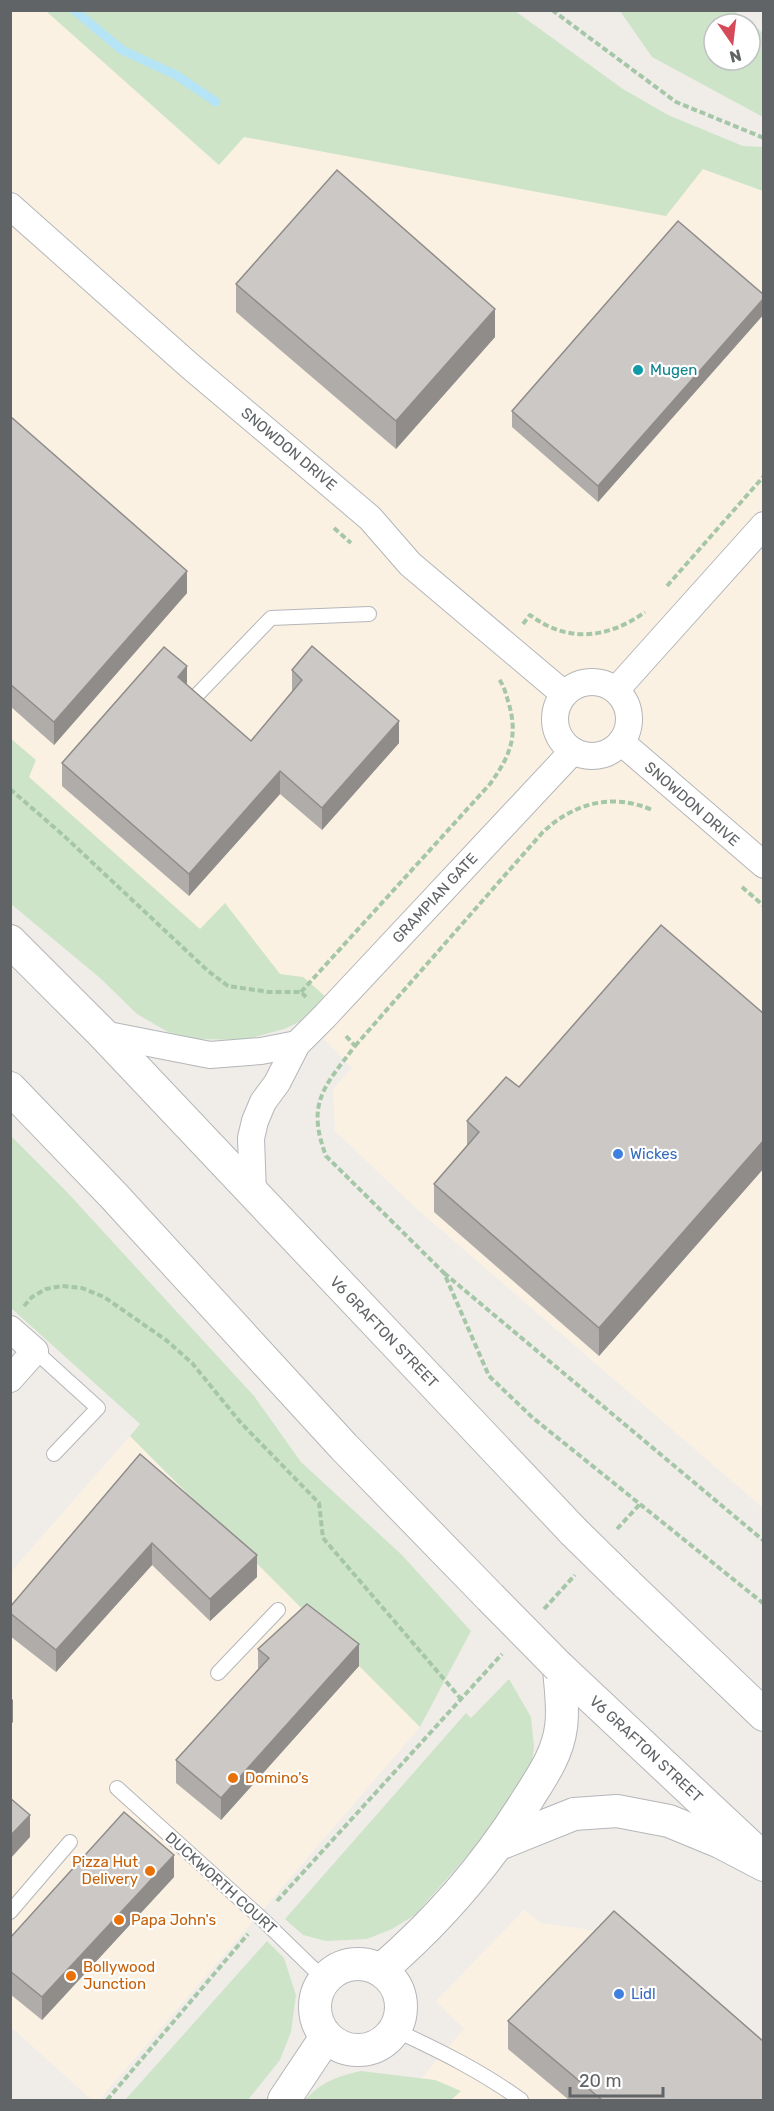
<svg xmlns="http://www.w3.org/2000/svg" width="774" height="2111" font-family="Rubik,sans-serif">
  <style>
    .commercial { fill: #faf1e3 }
    .green { fill: #cee4c9; fill-rule: evenodd }
    .lines { fill: none; stroke-linecap: round; stroke-linejoin: round }
    .stream { stroke: #b4e4f5; stroke-width: 9 }
    .service-casing { stroke: #b4b6b9; stroke-width: 16 }
    .minor-casing { stroke: #b4b6b9; stroke-width: 28 }
    .tertiary-casing { stroke: #b4b6b9; stroke-width: 34 }
    .path { stroke: #a5c7a8; stroke-width: 4; stroke-dasharray: 6 3; stroke-linecap: butt }
    .service { stroke: #fff; stroke-width: 14 }
    .minor { stroke: #fff; stroke-width: 26 }
    .tertiary { stroke: #fff; stroke-width: 32 }
    .tertiary-bridge-casing { stroke: #b4b6b9; stroke-width: 34; stroke-linecap: butt }
    .tertiary-bridge { stroke: #fff; stroke-width: 32 }
    .wall { fill: #afaca9 }
    .shaded-wall { fill: #8f8c8a }
    .building { fill: #ccc8c5; stroke: #8f8c8a; stroke-width: 1.5 }
    .culture-dot { fill: #0f9aa8; stroke: #fff; stroke-width: 2 }
    .shop-dot { fill: #3f7fe0; stroke: #fff; stroke-width: 2 }
    .food-dot { fill: #e8710a; stroke: #fff; stroke-width: 2 }
    .labels { text-anchor: middle; dominant-baseline: central; stroke-width: 4.5; stroke-linejoin: round; paint-order: stroke }
    .culture-label { font-size: 15px; fill: #0d838f; stroke: #fff; text-anchor: start }
    .street-label { font-size: 15px; fill: #606467; stroke: #fff }
    .shop-label { font-size: 15px; fill: #366cbe; stroke: #fff; text-anchor: start }
    .food-label { font-size: 15px; fill: #c56008; stroke: #fff; text-anchor: start }
  </style>
  <rect width="100%" height="100%" fill="#f0ede9"/>
  <g class="commercial">
    <polygon points="11,11 46,11 218,165 244,137 666,216 702,169 763,191 763,1508 417,1209 335,1131 333,1089 352,1068 256,969 221,966 11,776"/>
    <polygon points="130,1436 420,1727 99,2100 92,2100 11,2027 11,1572"/>
    <polygon points="524,1910 541,1923 635,1936 763,2100 403,2100 464,2029 436,2001"/>
  </g>
  <g class="green">
    <polygon points="46,11 515,11 623,89 668,115 743,146 763,147 763,191 703,169 666,216 244,137 219,165"/>
    <path d="M 620,11 L 734,11 L 763,33 L 763,117 L 652,57 ZM 714,24 L 750,24 L 750,60 L 714,60 Z"/>
    <polygon points="10,738 36,760 29,777 200,929 225,903 280,974 303,977 326,997 299,1022 284,1029 244,1040 196,1039 168,1032 137,1014 100,978 11,904"/>
    <polygon points="11,1136 67,1192 254,1396 301,1462 402,1555 471,1631 420,1727 130,1436 140,1424 11,1308"/>
    <polygon points="509,1679 531,1717 534,1747 530,1777 519,1797 415,1915 392,1929 367,1939 326,1941 303,1935 285,1919 466,1713 471,1718"/>
    <polygon points="267,1941 284,1958 296,1995 291,2032 280,2060 248,2100 125,2100"/>
    <path d="M 361,2071 L 435,2080 L 461,2091 L 451,2100 L 305,2100 C 321,2082 338,2076 361,2071 Z"/>
  </g>
  <g class="lines">
    <polyline class="stream" points="74,10 122,50 176,75 216,102"/>
    <g class="service-casing">
      <g id="service">
        <polyline points="198,694 271,618 369,614"/>
        <polyline points="35,1351 98,1408 54,1454"/>
        <polyline points="218,1673 278,1610"/>
        <polyline points="117,1788 261,1918 325,1980"/>
        <polyline points="10,1912 70,1842"/>
        <path d="M 395,2030 C 440,2051 481,2071 521,2100"/>
      </g>
    </g>
    <g class="minor-casing">
      <g id="minor">
        <polyline points="10,206 190,366 370,518 410,564 564,694"/>
        <circle cx="592" cy="719" r="37"/>
        <polyline points="616,690 764,525"/>
        <polyline points="621,742 764,865"/>
        <polyline points="103,1034 210,1055 261,1051 297,1044"/>
        <polyline points="253,1194 251,1138 255,1121 263,1102 277,1083 297,1044 325,1016 573,751"/>
        <polyline points="10,1329 35,1351 10,1379"/>
      </g>
    </g>
    <g class="tertiary-casing">
      <g id="tertiary">
        <polyline points="10,941 103,1034 573,1531"/>
        <polyline points="10,1088 113,1195 344,1447 490,1597"/>
        <polyline points="626,1583 764,1715"/>
        <polyline points="559,1667 752,1848"/>
        <polyline points="499,1844 574,1814 617,1811 669,1821 720,1842 764,1865"/>
        <circle cx="358" cy="2007" r="43"/>
        <path d="M 381,1970 C 439,1920 489,1862 529,1797 C 543,1775 558,1753 561,1727 C 564,1708 560,1686 559,1667"/>
        <polyline points="284,2100 326,2037"/>
      </g>
    </g>
    <g class="path">
      <polyline points="552,10 676,102 764,138"/>
      <polyline points="334,528 351,543"/>
      <polyline points="667,586 764,476"/>
      <path d="M 523,624 L 530,615 C 567,643 608,639 645,612"/>
      <polyline points="10,789 63,835 208,971 228,986 269,992 301,992 306,997"/>
      <polyline points="742,887 764,906"/>
      <path d="M 301,992 L 490,784 C 510,756 519,736 508,701 C 506,694 504,686 499,679"/>
      <path d="M 346,1036 L 355,1046 C 324,1087 306,1103 326,1156 L 444,1273 L 489,1376 L 533,1418 L 764,1604"/>
      <path d="M 355,1046 L 542,833 C 572,804 612,792 652,810"/>
      <polyline points="444,1273 764,1541"/>
      <polyline points="24,1306 32,1297 46,1289 62,1286 82,1288 104,1297 166,1340 192,1363 241,1423 319,1503 323,1538 461,1699"/>
      <polyline points="617,1529 640,1504"/>
      <polyline points="544,1609 575,1575"/>
      <polyline points="277,1901 502,1654"/>
      <polyline points="107,2100 248,1934"/>
    </g>
    <use href="#service" class="service"/>
    <use href="#minor" class="minor"/>
    <use href="#tertiary" class="tertiary"/>
    <g class="tertiary-bridge-casing">
      <g id="tertiary-bridge">
        <polyline points="573,1531 626,1583"/>
        <polyline points="490,1597 559,1667"/>
      </g>
    </g>
    <use href="#tertiary-bridge" class="tertiary-bridge"/>
  </g>
  <g class="wall">
    <polygon points="236,284 495,337 396,449 236,312"/>
    <polygon points="764,295 764,314 598,502 512,427 512,411"/>
    <polygon points="10,416 187,593 54,745 10,706"/>
    <polygon points="292,670 399,743 322,830 280,794 189,896 62,786 62,763 187,685 251,741 292,692"/>
    <polygon points="764,1014 764,1168 599,1356 434,1212 434,1184 467,1146 467,1121 519,1087"/>
    <polygon points="140,1454 257,1577 210,1621 152,1565 56,1672 10,1636 10,1607"/>
    <polygon points="258,1649 359,1666 221,1820 176,1783 176,1760 258,1670"/>
    <polygon points="174,1877 42,2020 10,1994 10,1938"/>
    <polygon points="508,2021 764,2100 569,2100 508,2049"/>
  </g>
  <g class="shaded-wall">
    <polygon points="764,298 764,314 598,502 598,486"/>
    <polygon points="495,309 495,337 396,449 396,421"/>
    <polygon points="187,571 187,593 54,745 54,722"/>
    <polygon points="187,666 187,689 178,677"/>
    <polygon points="399,721 399,743 322,830 322,808"/>
    <polygon points="280,771 280,794 189,896 189,874"/>
    <polygon points="764,1140 764,1168 599,1356 599,1328"/>
    <polygon points="152,1543 152,1565 56,1672 56,1650"/>
    <polygon points="257,1555 257,1577 210,1621 210,1599"/>
    <polygon points="359,1644 359,1666 221,1820 221,1798"/>
    <polygon points="13,1699 13,1722 10,1725 10,1702"/>
    <polygon points="30,1815 30,1837 10,1859 10,1836"/>
    <polygon points="174,1855 174,1877 42,2020 42,1997"/>
  </g>
  <g class="building">
    <polygon points="337,170 495,309 396,421 236,284"/>
    <polygon points="678,221 764,295 764,298 598,486 512,411"/>
    <polygon points="10,416 187,571 54,722 10,684"/>
    <polygon points="312,646 399,721 322,808 280,771 189,874 62,763 164,647 187,666 178,677 251,741 302,680 292,670"/>
    <polygon points="661,925 764,1014 764,1140 599,1328 434,1184 479,1132 467,1121 506,1077 519,1087"/>
    <polygon points="140,1454 257,1555 210,1599 152,1543 56,1650 10,1613 10,1607"/>
    <polygon points="307,1604 359,1644 221,1798 176,1760 269,1658 258,1649"/>
    <polygon points="10,1798 30,1815 10,1836"/>
    <polygon points="124,1812 174,1855 42,1997 10,1971 10,1938"/>
    <polygon points="614,1911 764,2042 764,2100 602,2100 508,2021"/>
  </g>
  <circle class="culture-dot" cx="638" cy="370" r="6"/>
  <g class="shop-dot">
    <circle cx="618" cy="1154" r="6"/>
    <circle cx="619" cy="1994" r="6"/>
  </g>
  <g class="food-dot">
    <circle cx="233" cy="1778" r="6"/>
    <circle cx="150" cy="1871" r="6"/>
    <circle cx="119" cy="1920" r="6"/>
    <circle cx="71" cy="1976" r="6"/>
  </g>
  <g class="labels">
    <g class="culture-label">
      <text x="650" y="370">Mugen</text>
    </g>
    <g class="street-label">
      <text transform="translate(289 449) rotate(40)">SNOWDON DRIVE</text>
      <text transform="translate(692 804) rotate(41)">SNOWDON DRIVE</text>
      <text transform="translate(435 898) rotate(-47)">GRAMPIAN GATE</text>
      <text transform="translate(384 1332) rotate(46)">V6 GRAFTON STREET</text>
      <text transform="translate(646 1749) rotate(43)">V6 GRAFTON STREET</text>
      <text transform="translate(221 1883) rotate(42)">DUCKWORTH COURT</text>
    </g>
    <g class="shop-label">
      <text x="630" y="1154">Wickes</text>
      <text x="631" y="1994">Lidl</text>
    </g>
    <g class="food-label">
      <text x="245" y="1778">Domino's</text>
      <text x="138" y="1862" text-anchor="end">Pizza Hut<tspan x="138" dy="17">Delivery</tspan></text>
      <text x="131" y="1920">Papa John's</text>
      <text x="83" y="1967">Bollywood<tspan x="83" dy="17">Junction</tspan></text>
    </g>
  </g>
  <rect width="774" height="2111" fill="none" stroke="#606467" stroke-width="24"/>
  <g transform="translate(732 42) rotate(166)"><circle r="28" fill="#ffffff" stroke="#bfc1c2" stroke-width="1.5"/>
  <path d="M0-4.5L10 22L0 15L-10 22Z" fill="#d54a58"/>
  <text y="-9" font-size="16" font-weight="bold" text-anchor="middle" fill="#606467">N</text>
  </g>
  <path d="M570 2087v9h93v-9" fill="none" stroke="#606467" stroke-width="3"/>
  <text x="579" y="2087" font-size="18" fill="#606467" stroke="#ffffff" stroke-width="4.5" paint-order="stroke">20 m</text>
</svg>
